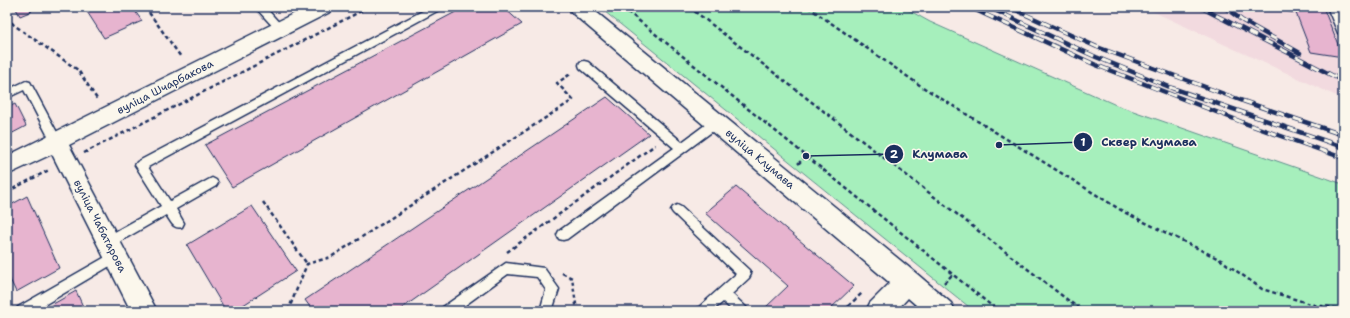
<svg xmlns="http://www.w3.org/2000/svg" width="1350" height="318" font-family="'Shantell Sans',sans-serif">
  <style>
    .built { fill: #f2dadf }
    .green { fill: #a6efbc; stroke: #608f8d }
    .building { fill: #e7b4cf; stroke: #1b2f5e }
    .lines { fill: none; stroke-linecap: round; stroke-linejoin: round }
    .service-casing { stroke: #1b2f5e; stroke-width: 3 }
    .minor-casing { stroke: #1b2f5e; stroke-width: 3 }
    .path { stroke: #1b2f5e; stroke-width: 2.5; stroke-dasharray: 4 3; stroke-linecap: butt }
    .service { fill: #fbf7ec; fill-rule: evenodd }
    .minor { fill: #fbf7ec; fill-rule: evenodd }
    .rail-casing { stroke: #1b2f5e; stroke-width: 4.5 }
    .rail { stroke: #fbf7ec; stroke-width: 3; stroke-dasharray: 9; stroke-linecap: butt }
    .labels { text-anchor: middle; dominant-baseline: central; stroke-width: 3; stroke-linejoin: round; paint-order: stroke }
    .street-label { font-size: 11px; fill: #1b2f5e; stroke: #fbf7ec }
    .leader { fill: none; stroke: #1b2f5e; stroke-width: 1.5 }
    .callout-dot { fill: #1b2f5e; stroke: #fbf7ec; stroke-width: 1.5 }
    .mark-label { font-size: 12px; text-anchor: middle; font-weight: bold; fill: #fff }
    .callout-label { font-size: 12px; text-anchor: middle; font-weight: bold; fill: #1b2f5e; stroke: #fbf7ec; stroke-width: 3; stroke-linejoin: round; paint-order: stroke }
  </style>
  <rect width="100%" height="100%" fill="#f7eae6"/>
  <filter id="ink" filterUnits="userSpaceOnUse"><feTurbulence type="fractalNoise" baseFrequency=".025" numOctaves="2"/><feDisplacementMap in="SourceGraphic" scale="8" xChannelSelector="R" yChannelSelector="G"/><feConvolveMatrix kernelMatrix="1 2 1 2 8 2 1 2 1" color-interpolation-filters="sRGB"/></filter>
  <g filter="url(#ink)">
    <polygon class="built" points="1143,7 1343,7 1343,99"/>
    <polygon class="green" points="599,7 903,7 930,22 1116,105 1343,184 1343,311 974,311"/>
    <g class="building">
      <polygon points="15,7 30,7 32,11 20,16"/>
      <polygon points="84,7 132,7 142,21 104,38"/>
      <polygon points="465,7 503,7 522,24 232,187 205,145"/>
      <polygon points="1271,7 1323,7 1343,57 1311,52 1296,13 1272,9"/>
      <polygon points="607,97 649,134 398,311 313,311 305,300"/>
      <polygon points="15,104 26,126 7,136 7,108"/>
      <polygon points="736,187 854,286 828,311 768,311 765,308 788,286 705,213"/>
      <polygon points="27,196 59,268 16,292 7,273 7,207"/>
      <polygon points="252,206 296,271 234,311 226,311 187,245"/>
      <polygon points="76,291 85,311 41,311"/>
    </g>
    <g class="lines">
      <g class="service-casing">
        <g id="service">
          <polygon points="255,7 265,7 283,27 285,29 283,31 277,31"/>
          <path d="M 430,7 L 443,7 L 441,9 L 148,167 L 170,201 L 208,180 L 212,178 L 216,180 L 218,183 L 216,186 L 176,209 L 184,223 L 182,227 C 173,230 171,221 166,215 L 112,246 L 108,247 L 104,246 L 102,242 L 104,238 L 161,206 L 137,168 L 135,165 L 137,162 Z"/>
          <polygon points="1327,7 1337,7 1343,22 1343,36 1338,33"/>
          <polygon points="584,61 588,62 682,142 713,119 717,118 721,119 722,122 721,125 567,239 563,240 559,239 557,235 559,231 674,148 580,68 579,65 580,62"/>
          <polygon points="26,81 30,82 60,138 61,141 60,144 56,145 52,144 24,90 7,98 7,90"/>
          <polygon points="677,205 681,207 749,270 751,274 749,278 732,294 746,307 748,311 733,311 723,302 712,311 697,311 699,307 736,274 673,213 671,210 673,207"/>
          <polygon points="116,251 120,252 122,256 120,260 34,311 16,311 18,307"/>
          <polygon points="506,263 544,268 559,289 552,311 540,311 546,290 537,277 508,274 457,311 441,311 443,307"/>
        </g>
      </g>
      <g class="minor-casing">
        <g id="minor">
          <polygon points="307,7 332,7 330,12 69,145 157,311 131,311 52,154 7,175 7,156"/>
          <polygon points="569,7 590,7 917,274 951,303 955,311 923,311 908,298 896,311 866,311 870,303 890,283 571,12"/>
        </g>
      </g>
      <g class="path">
        <polyline points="145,7 181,57"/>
        <polyline points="622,7 998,311"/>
        <polyline points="689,7 1082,311"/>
        <polyline points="808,7 921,86 1124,212 1221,260 1262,289 1314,305 1343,309"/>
        <polyline points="7,17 14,25 78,70 97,99"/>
        <polyline points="7,25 13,25"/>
        <polyline points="84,153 369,7"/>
        <polyline points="798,164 806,156"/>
        <polyline points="7,192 49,170"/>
        <polyline points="263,202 307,264"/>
        <polyline points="507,252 655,145"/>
        <polyline points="562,273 572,278 577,311"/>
        <polyline points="944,283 952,275"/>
        <polyline points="288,311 307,264 331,257 573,100 557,83 572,73"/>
        <polyline points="425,311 431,306"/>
        <polyline points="843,311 862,293"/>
      </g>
      <use href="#service" class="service"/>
      <use href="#minor" class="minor"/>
      <g class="rail-casing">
        <g id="rail">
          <polyline points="969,7 1096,65 1247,124 1343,158"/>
          <polyline points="988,7 1096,57 1172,88 1343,147"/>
          <polyline points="1009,7 1097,47 1243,101 1343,135"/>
          <polyline points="1200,7 1343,81"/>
          <polyline points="1224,7 1243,21 1300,53"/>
        </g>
      </g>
      <use href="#rail" class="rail"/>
    </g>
  </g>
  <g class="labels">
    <g class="street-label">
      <text transform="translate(165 87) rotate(-27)">вуліца Шчарбакова</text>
      <text transform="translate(760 159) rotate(40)">вуліца Клумава</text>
      <text transform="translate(100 226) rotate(63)">вуліца Чабатарова</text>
    </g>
  </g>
  <path class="leader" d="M999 145L1083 142M806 156L894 154"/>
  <g class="callout-dot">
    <circle cx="999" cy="145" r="4"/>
    <circle cx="806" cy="156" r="4"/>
    <circle cx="1083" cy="142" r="10"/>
    <circle cx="894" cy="154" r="10"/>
  </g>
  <g class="mark-label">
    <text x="1083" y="146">1</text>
    <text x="894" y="158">2</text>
  </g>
  <g class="callout-label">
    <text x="1149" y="146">Сквер Клумава</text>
    <text x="940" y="158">Клумава</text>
  </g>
  <rect width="1350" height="318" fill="none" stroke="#fbf7ec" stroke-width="24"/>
  <rect x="12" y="12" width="1326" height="294" fill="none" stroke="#1b2f5e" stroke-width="1.5" filter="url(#ink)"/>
</svg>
